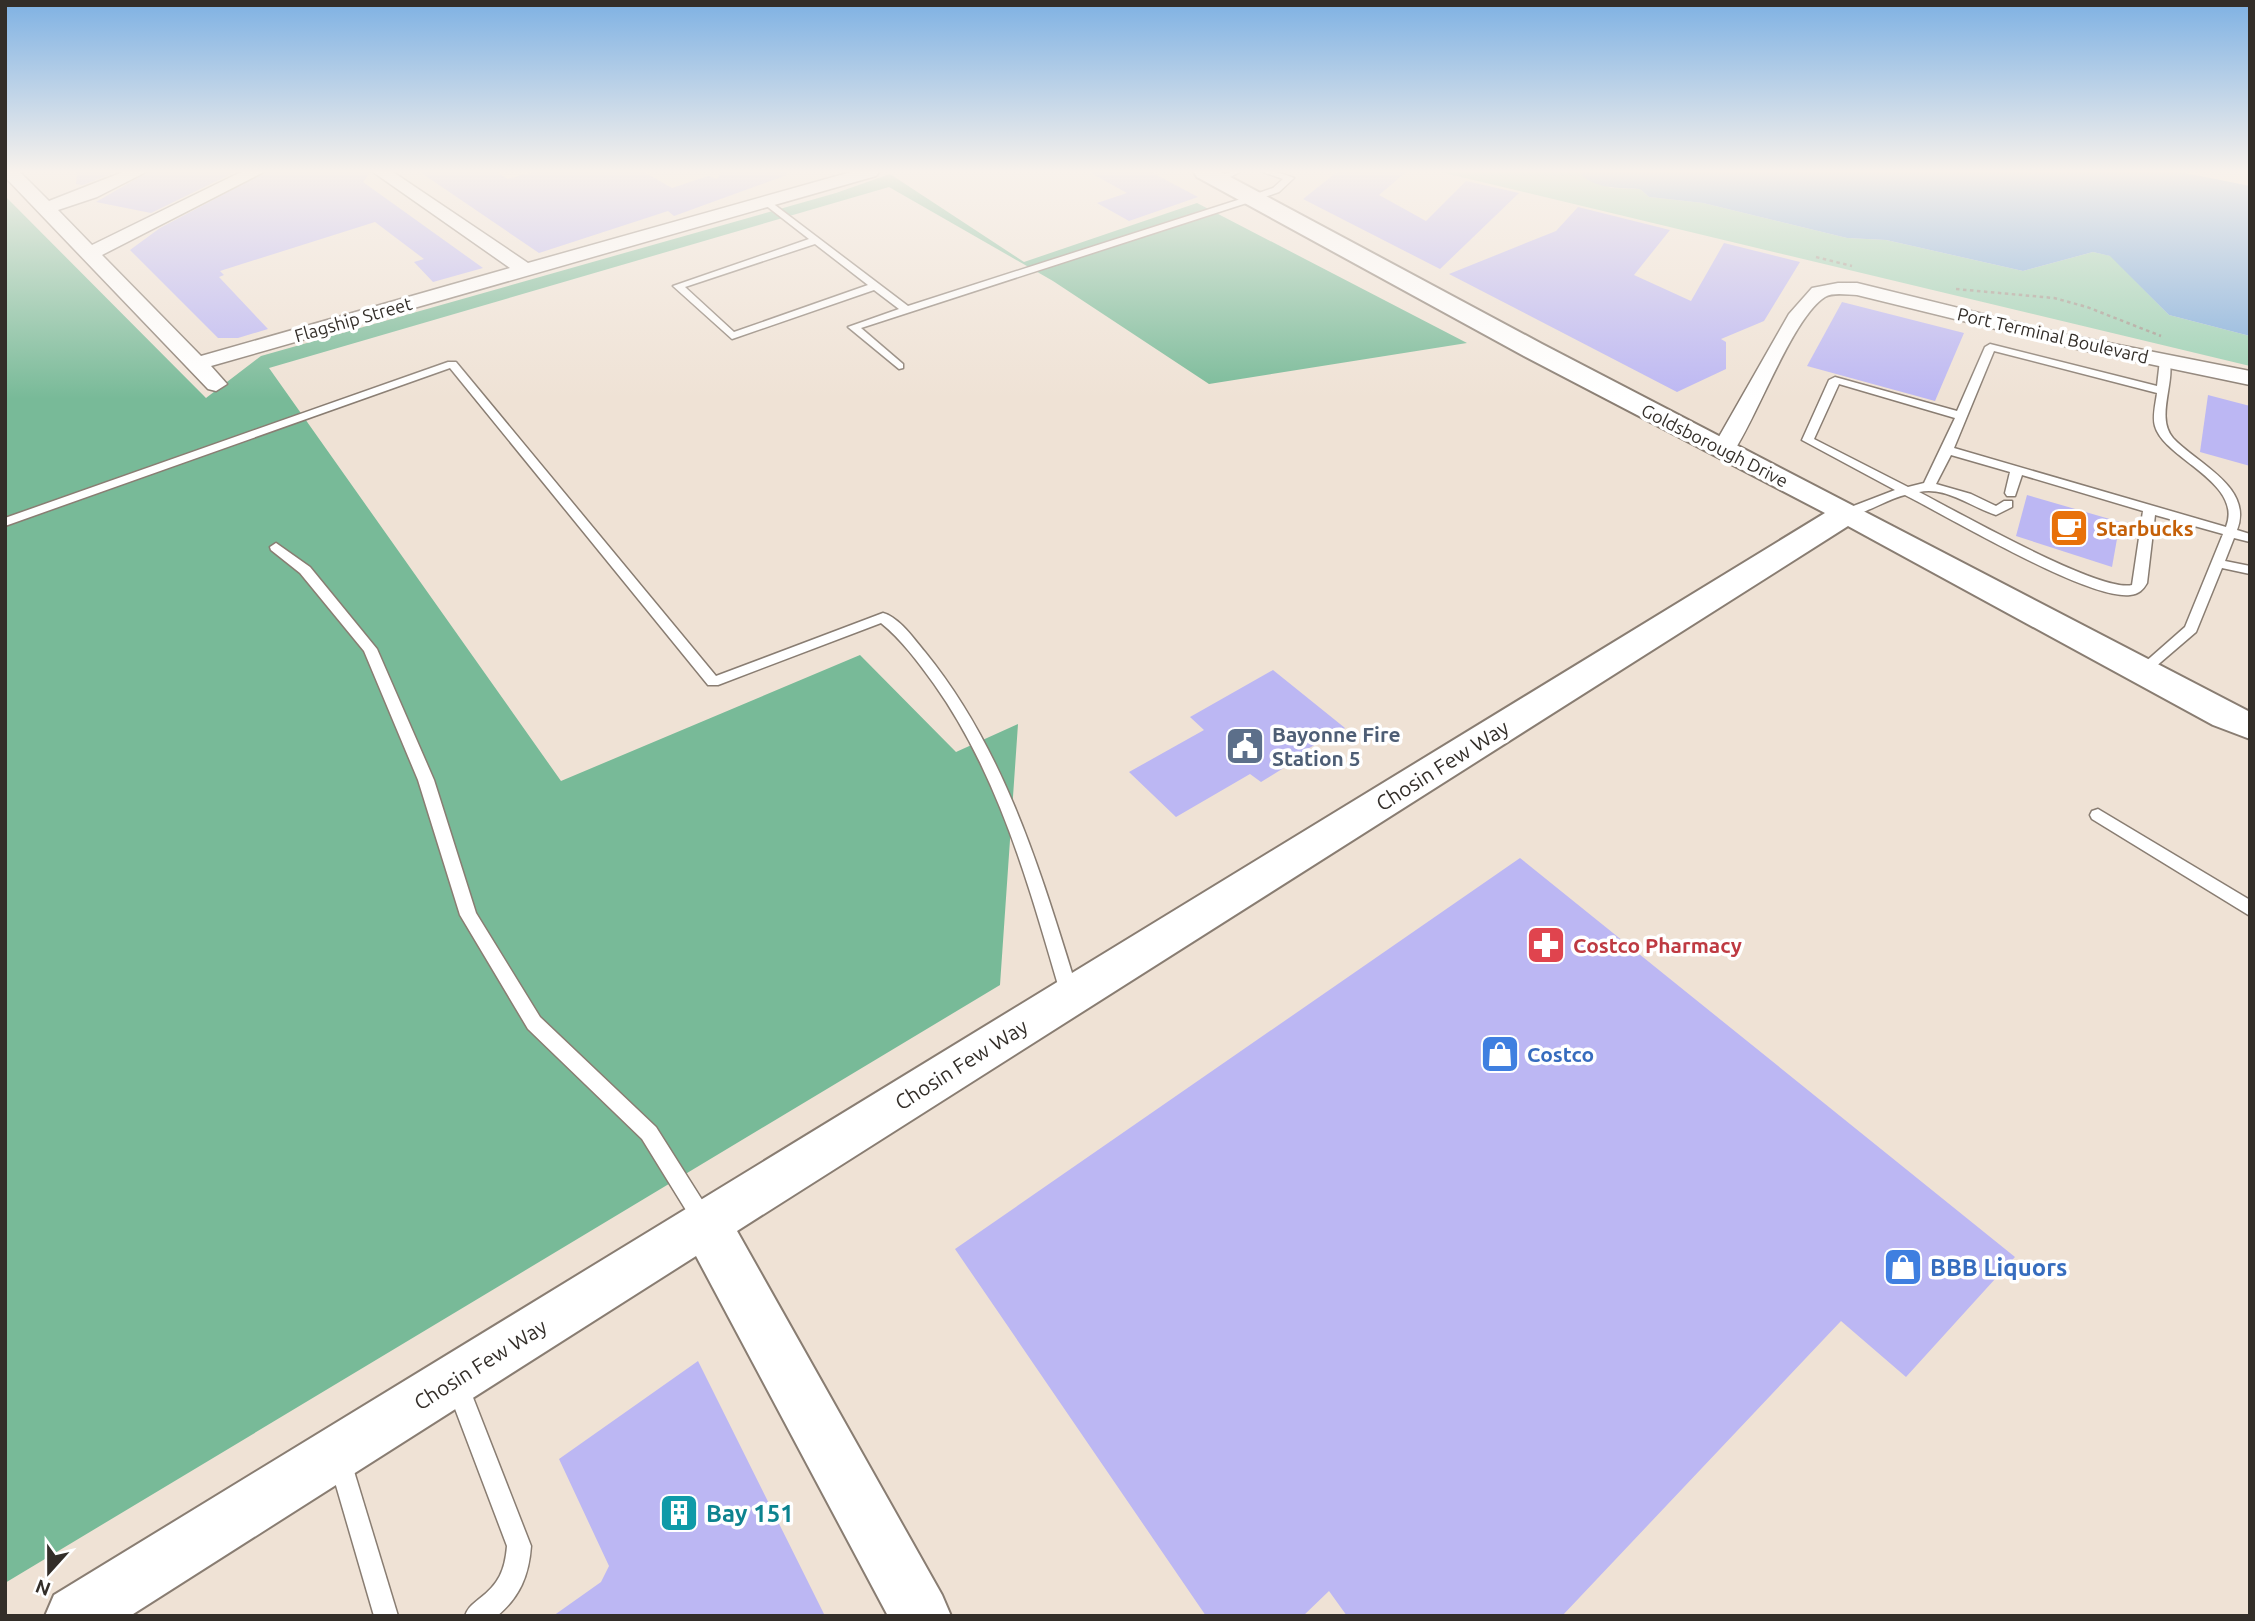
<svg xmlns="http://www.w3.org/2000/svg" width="2255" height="1621" font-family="Ubuntu,sans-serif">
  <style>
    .green { fill: #9ad0b3 }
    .forest { fill: #78ba98 }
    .water { fill: #7faddc }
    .building { fill: #bcb7f3 }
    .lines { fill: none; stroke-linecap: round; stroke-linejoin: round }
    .service-casing { stroke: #897d72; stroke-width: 3 }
    .minor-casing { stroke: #897d72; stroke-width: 3 }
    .tertiary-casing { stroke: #897d72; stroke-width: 4 }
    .path { stroke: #a0978d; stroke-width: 2.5; stroke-dasharray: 3.5 3.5; stroke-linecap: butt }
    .service { fill: #fff; fill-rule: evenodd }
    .minor { fill: #fff; fill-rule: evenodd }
    .tertiary { fill: #fff; fill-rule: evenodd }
    .labels { text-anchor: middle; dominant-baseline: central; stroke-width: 7; stroke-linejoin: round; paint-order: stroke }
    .far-street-label { font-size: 18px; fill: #332e29; stroke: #fff }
    .food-label { font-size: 21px; font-weight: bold; fill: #c56008; stroke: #fff; text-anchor: start }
    .service-label { font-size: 21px; font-weight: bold; fill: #4e5e75; stroke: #fff; text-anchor: start }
    .street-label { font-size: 21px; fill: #332e29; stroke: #fff }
    .health-label { font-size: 21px; font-weight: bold; fill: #be3a42; stroke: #fff; text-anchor: start }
    .shop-label { font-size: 21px; font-weight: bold; fill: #366cbe; stroke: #fff; text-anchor: start }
    .near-shop-label { font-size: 24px; font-weight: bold; fill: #366cbe; stroke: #fff; text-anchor: start }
    .near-culture-label { font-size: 24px; font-weight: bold; fill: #0d838f; stroke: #fff; text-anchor: start }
  </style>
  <rect width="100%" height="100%" fill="#efe2d5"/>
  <polygon class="green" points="1440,172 1579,172 1611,188 1640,189 1649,197 1703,203 1847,238 1886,240 2023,271 2093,252 2111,256 2169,315 2250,336 2250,366"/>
  <polygon class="forest" points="890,174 1024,262 1197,203 1467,343 1209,384 1053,281 889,187 269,368 561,781 860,655 956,752 1018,724 1000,985 5,1583 5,196 206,398 261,356 836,193"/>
  <path class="water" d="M 1579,172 L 2180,172 L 2250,186 L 2250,336 L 2169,315 L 2110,256 L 2093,252 L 2023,271 L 1886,240 L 1847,238 L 1703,203 L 1649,197 L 1640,189 C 1620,188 1592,189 1579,172 Z"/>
  <g class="building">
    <polygon points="77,172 116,172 83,185 76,184"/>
    <polygon points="148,172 235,172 151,213 96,202"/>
    <polygon points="266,172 370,172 363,182 483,268 433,282 414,262 424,259 375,222 220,271 224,275 219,277 268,329 238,338 218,338 130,250 160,228"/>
    <polygon points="420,172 497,172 508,179 532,172 644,172 672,188 708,176 717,179 722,172 787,172 787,175 674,216 668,211 539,253"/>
    <polygon points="1089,172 1151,172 1198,197 1129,221 1097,203 1127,193"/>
    <polygon points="1337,172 1406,172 1379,195 1426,221 1466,181 1519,193 1440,269 1303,199"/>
    <polygon points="1578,207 1670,230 1634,275 1691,301 1724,243 1800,262 1764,321 1721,339 1726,342 1726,369 1677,392 1449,274 1556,231"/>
    <polygon points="1842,302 1964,333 1935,401 1807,366"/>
    <polygon points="2208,395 2250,406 2250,466 2200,452"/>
    <polygon points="2027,495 2120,522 2112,567 2016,536"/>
    <polygon points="1273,670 1345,728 1286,761 1290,764 1261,782 1250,774 1176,817 1129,772 1204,730 1190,717"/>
    <polygon points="1520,858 2015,1257 1906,1377 1841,1321 1562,1616 1347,1616 1329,1591 1303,1616 1206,1616 955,1249"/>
    <polygon points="698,1361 825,1616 553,1616 601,1582 609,1566 559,1459"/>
  </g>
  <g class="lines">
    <g class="service-casing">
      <g id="service">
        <polygon points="1229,172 1240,172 1222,181 1215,179"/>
        <path d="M 1263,172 L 1277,172 L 1294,178 L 1279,192 L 1256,200 L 861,328 L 903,364 L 903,368 L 899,369 L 848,327 L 899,309 L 874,290 L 732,339 L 673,286 L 809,239 L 764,204 L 762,202 L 767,199 L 908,306 L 1250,196 L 1273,188 L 1283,179 ZM 815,244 L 868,285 L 734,332 L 685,287 Z"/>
        <path d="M 1990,344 L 2157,386 L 2160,360 L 2169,358 C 2176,382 2155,417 2173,438 C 2196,463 2254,487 2237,530 L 2250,534 L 2250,542 L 2234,538 L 2225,561 L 2250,566 L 2250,574 L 2222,568 L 2196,632 L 2147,674 L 2142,676 L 2135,671 L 2185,627 L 2223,534 L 2155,515 L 2147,583 C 2143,590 2139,594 2130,595 C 2088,600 1949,517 1905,495 C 1887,499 1859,518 1843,516 L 1843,510 L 1895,490 L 1802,440 L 1829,380 L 1835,377 L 1957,411 L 1985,347 ZM 1994,351 L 2157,393 C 2156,402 2152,417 2155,426 C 2164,459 2244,482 2226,527 L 1954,448 ZM 1839,384 L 1955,418 L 1924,483 L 1908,487 L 1814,439 ZM 1951,455 L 2010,472 L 2005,493 L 2007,496 L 2015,496 L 2022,475 L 2143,511 L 2132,585 C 2100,593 1956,511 1919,492 C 1946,486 1971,507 1996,515 L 2012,507 L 2012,501 L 2004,501 L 1996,506 L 1971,494 L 1936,484 Z"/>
        <path d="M 448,362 L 456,362 L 716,676 L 883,613 C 900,618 914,639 925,652 C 1007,753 1041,874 1079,995 L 1076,1000 L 1070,1003 L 1064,1000 L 1061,995 C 1029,887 1000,777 934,684 C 918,662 902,640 881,623 L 718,685 L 708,685 L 450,368 L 5,526 L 5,518 Z"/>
        <polygon points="276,543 310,567 377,649 434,780 476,913 540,1017 656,1127 711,1214 714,1221 711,1228 704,1231 697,1228 642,1139 528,1029 460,915 418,780 364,651 300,573 271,550 270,547"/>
        <polygon points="2098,809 2250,900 2250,916 2092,819 2090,815 2092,811"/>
        <path d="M 457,1374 L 465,1377 L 531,1546 C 529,1575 520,1597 497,1616 L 465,1616 C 468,1607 472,1605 479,1599 C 499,1584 505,1570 507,1546 L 446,1385 L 449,1377 Z"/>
        <polygon points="339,1447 347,1450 350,1458 398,1616 374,1616 328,1458 331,1450"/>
      </g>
    </g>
    <g class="minor-casing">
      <g id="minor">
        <polygon points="5,172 20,172 49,201 123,172 146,172 97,197 58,210 92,245 241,172 264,172 102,255 201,356 510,268 373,172 393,172 528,263 851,172 879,172 876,176 211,366 227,384 216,391 208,389 5,177"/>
        <path d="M 1838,283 L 1857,283 L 2073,336 L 2250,371 L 2250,385 L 2073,348 L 1857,295 C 1848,295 1833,292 1825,297 C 1792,318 1757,418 1732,454 L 1716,454 L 1712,449 L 1789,314 L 1812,288 Z"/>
      </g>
    </g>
    <g class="tertiary-casing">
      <polygon id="tertiary" points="1194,172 1221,172 1542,344 2250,712 2250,739 2213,725 1848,526 737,1231 942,1595 951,1616 888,1616 696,1256 130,1616 45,1616 54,1595 1825,513 1524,356 1197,177"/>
    </g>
    <g class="path">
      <polyline points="1816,257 1852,266"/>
      <polyline points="1956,289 2054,298 2087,307 2161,336"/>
    </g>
    <use href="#service" class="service"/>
    <use href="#minor" class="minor"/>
    <use href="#tertiary" class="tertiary"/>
  </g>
  <linearGradient id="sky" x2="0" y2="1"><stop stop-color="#7eb1e3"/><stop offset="0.43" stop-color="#f8f2ec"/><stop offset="1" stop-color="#f8f2ec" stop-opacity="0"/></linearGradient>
  <rect width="2255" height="399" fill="url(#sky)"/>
  <defs>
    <g id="cafe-square" transform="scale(2.0125)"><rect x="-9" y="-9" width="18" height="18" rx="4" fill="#e8710a" stroke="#fff"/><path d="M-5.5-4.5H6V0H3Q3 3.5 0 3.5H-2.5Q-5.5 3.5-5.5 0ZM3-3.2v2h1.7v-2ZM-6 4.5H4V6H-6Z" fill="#fff"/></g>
    <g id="civic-square" transform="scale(2.0125)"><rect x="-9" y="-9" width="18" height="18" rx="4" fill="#5c6f8a" stroke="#fff"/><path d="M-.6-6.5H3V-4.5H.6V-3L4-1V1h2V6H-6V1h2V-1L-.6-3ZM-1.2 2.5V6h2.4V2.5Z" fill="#fff"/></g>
    <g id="pharmacy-square" transform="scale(2.0125)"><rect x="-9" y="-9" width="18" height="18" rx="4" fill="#e0444e" stroke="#fff"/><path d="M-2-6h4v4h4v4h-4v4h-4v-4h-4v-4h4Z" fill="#fff"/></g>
    <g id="shop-square" transform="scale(2.0125)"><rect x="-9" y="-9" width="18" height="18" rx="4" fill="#3f7fe0" stroke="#fff"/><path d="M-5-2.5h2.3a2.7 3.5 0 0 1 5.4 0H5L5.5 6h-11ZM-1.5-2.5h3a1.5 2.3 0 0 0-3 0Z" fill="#fff"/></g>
    <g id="building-square" transform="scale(2.0125)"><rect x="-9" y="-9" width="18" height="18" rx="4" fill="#0f9aa8" stroke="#fff"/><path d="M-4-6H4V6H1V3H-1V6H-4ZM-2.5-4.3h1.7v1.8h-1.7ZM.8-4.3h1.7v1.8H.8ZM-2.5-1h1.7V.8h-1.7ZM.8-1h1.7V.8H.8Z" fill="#fff"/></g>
  </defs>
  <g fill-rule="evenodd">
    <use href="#cafe-square" x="2069" y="528"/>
    <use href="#civic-square" x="1245" y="746"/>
    <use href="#pharmacy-square" x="1546" y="945"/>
    <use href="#shop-square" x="1500" y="1054"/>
    <use href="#shop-square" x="1903" y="1267"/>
    <use href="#building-square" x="679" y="1513"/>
  </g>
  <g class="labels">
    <g class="far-street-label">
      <text transform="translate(353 319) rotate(-16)">Flagship Street</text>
      <text transform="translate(2053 335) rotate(13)">Port Terminal Boulevard</text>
      <text transform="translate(1715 445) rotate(27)">Goldsborough Drive</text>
    </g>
    <g class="food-label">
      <text x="2096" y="528">Starbucks</text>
    </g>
    <g class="service-label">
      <text x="1272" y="734">Bayonne Fire<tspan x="1272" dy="24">Station 5</tspan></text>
    </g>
    <g class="street-label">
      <text transform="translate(1442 765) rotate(-32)">Chosin Few Way</text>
      <text transform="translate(961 1064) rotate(-32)">Chosin Few Way</text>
      <text transform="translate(480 1364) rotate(-32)">Chosin Few Way</text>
    </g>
    <g class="health-label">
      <text x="1573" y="945">Costco Pharmacy</text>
    </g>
    <g class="shop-label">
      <text x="1527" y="1054">Costco</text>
    </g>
    <g class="near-shop-label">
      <text x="1930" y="1267">BBB Liquors</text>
    </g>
    <g class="near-culture-label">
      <text x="706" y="1513">Bay 151</text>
    </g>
  </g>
  <rect width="2255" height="1621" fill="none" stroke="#332e29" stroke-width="14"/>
  <g transform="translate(49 1572) rotate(201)" stroke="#ffffff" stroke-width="5" paint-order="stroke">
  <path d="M0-5L12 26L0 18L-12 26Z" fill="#332e29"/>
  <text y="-10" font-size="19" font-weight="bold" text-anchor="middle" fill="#332e29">N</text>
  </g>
</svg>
